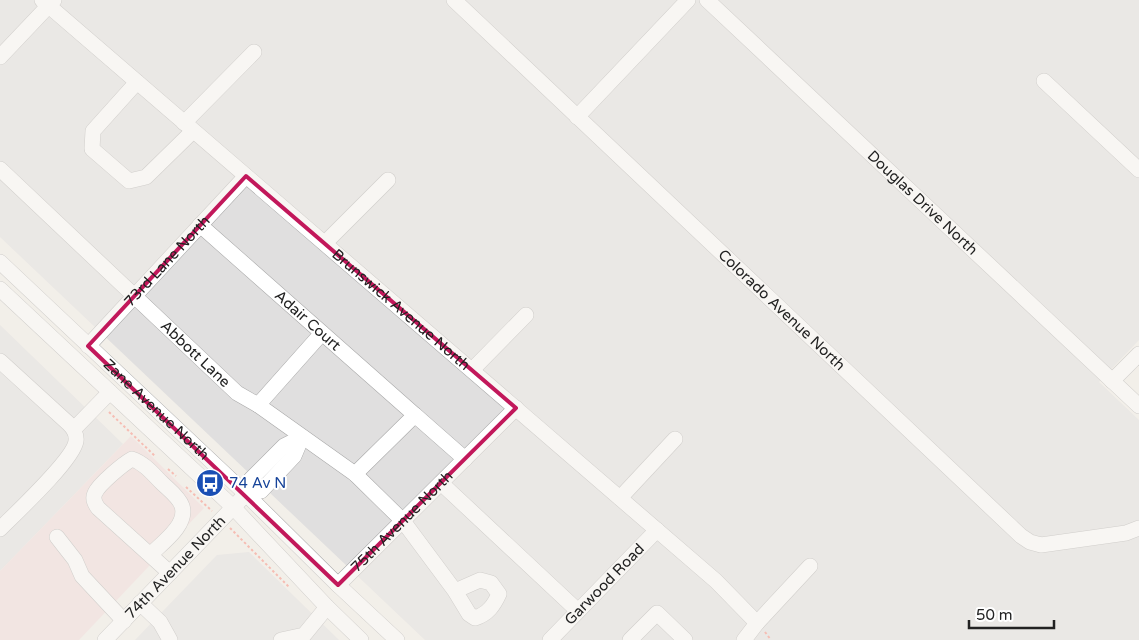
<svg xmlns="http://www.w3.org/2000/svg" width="1139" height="640" font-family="'Varela Round',sans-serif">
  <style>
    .residential { fill: #e0dfdf }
    .commercial { fill: #f2dad9 }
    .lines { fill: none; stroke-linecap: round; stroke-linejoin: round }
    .minor-casing { stroke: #a9a9a9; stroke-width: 16 }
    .path { stroke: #fa8072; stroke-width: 2; stroke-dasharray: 2.5 2.5; stroke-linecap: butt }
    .minor { stroke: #fff; stroke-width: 15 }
    .marked { fill: none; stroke: #c2185b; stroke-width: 4; stroke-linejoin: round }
    .labels { text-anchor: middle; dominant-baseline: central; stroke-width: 4; stroke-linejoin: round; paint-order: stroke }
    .street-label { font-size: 15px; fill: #222; stroke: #fff }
    .transit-label { font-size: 15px; fill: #164399; stroke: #fff; text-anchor: start }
  </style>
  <rect width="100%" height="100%" fill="#f2efe9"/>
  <g class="residential">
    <polygon points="0,0 1139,0 1139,340 1099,382 1139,420 1139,640 425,640 0,237"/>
    <polygon points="0,325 123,444 0,571"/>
    <polygon points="249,552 339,640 135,640 217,555"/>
  </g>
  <polygon class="commercial" points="131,436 204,508 79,640 0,640 0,571"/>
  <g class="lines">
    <g class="minor-casing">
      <g id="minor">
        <path id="s1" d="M 42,0 L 716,581 L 757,623"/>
        <path id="s2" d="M 454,0 L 1021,536 L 1030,542 L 1041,545 L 1126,533 L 1139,528"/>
        <path id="s3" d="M 707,0 L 1139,406"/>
        <polyline points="0,57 54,0"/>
        <polyline points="1044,81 1139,170"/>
        <polyline points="137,82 93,131 92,149 129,181 146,177 193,131"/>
        <polyline points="577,117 688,0"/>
        <polyline points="184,123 254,52"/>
        <path id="s4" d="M 0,169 L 237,393 L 258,405 L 355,474 L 403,521 L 455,591 L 469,614 L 475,618 C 488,614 494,605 499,594 L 491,583 L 480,580 L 455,591"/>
        <path id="s5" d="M 200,225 L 415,415"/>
        <polyline points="325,243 388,180"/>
        <path id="s6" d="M 0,262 L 246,494 L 338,585 L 397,640"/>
        <polyline points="0,289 233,507 327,607 361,640"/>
        <path id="s7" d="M 88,346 L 246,176"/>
        <path d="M 0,361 L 69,424 C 73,428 77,435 76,441 C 74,459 15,514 0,529"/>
        <polyline points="472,370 526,315"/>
        <polyline points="1112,381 1139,354"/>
        <polyline points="258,405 322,333"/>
        <polyline points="74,429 110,392"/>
        <polyline points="355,474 415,415 465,459"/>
        <polyline points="441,483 578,611"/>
        <polyline points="246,494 261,491 294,456 302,437"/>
        <polyline points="620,498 675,439"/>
        <polyline points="57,537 75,560 82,576 124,621"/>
        <path d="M 150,555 C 162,543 188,525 182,506 C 179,497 168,489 162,483 C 152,473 144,463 132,459 C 123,464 99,484 95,493 C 92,499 95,504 98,508 L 170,573"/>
        <path id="s8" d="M 338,585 L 516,408"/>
        <polyline points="140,603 160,622 170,640"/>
        <path id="s9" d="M 105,640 L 246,494 L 251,479 L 284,446 L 302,437"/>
        <polyline points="281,640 304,635 327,607"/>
        <path id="s10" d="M 550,640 L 657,530"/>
        <polyline points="630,640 657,613 685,640"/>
        <polyline points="744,640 757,623 810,566"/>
      </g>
    </g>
    <g class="path">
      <polyline points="109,412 156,457"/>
      <polyline points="168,469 176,476"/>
      <polyline points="186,487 212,511"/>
      <polyline points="230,528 290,588"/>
      <polyline points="765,632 771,640"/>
    </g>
    <use href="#minor" class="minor"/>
  </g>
  <path d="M0 0H1139V640H0ZM 246,176 L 516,408 L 338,585 L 88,346 Z" fill="#f2efe9" fill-opacity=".55" fill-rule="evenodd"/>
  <path class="marked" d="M 246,176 L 516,408 L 338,585 L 88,346 Z"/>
  <defs>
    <g id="bus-disc" transform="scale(1.4375)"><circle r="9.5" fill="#1a4fb4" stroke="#fff"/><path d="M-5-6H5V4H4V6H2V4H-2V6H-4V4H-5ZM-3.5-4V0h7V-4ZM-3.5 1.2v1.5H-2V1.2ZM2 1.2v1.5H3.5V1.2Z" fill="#fff"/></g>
  </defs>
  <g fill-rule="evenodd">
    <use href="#bus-disc" x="210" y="483"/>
  </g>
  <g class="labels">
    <g class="street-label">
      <text stroke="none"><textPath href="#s3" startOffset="296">Douglas Drive North</textPath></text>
      <text stroke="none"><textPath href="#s7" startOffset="116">73rd Lane North</textPath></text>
      <text stroke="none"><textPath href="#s1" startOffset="474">Brunswick Avenue North</textPath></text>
      <text stroke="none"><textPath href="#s2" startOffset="451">Colorado Avenue North</textPath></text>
      <text stroke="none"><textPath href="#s5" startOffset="144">Adair Court</textPath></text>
      <text stroke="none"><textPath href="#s4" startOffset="269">Abbott Lane</textPath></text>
      <text stroke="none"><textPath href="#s6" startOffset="215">Zane Avenue North</textPath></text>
      <text stroke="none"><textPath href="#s8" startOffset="90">75th Avenue North</textPath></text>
      <text stroke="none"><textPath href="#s9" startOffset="101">74th Avenue North</textPath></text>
      <text stroke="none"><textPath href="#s10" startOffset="78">Garwood Road</textPath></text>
    </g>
    <g class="transit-label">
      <text x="229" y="483">74 Av N</text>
    </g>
  </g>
  <path d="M969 620v8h85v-8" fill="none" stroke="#222222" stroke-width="2.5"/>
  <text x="976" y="620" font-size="15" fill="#222222" stroke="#ffffff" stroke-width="4" paint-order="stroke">50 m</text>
</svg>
